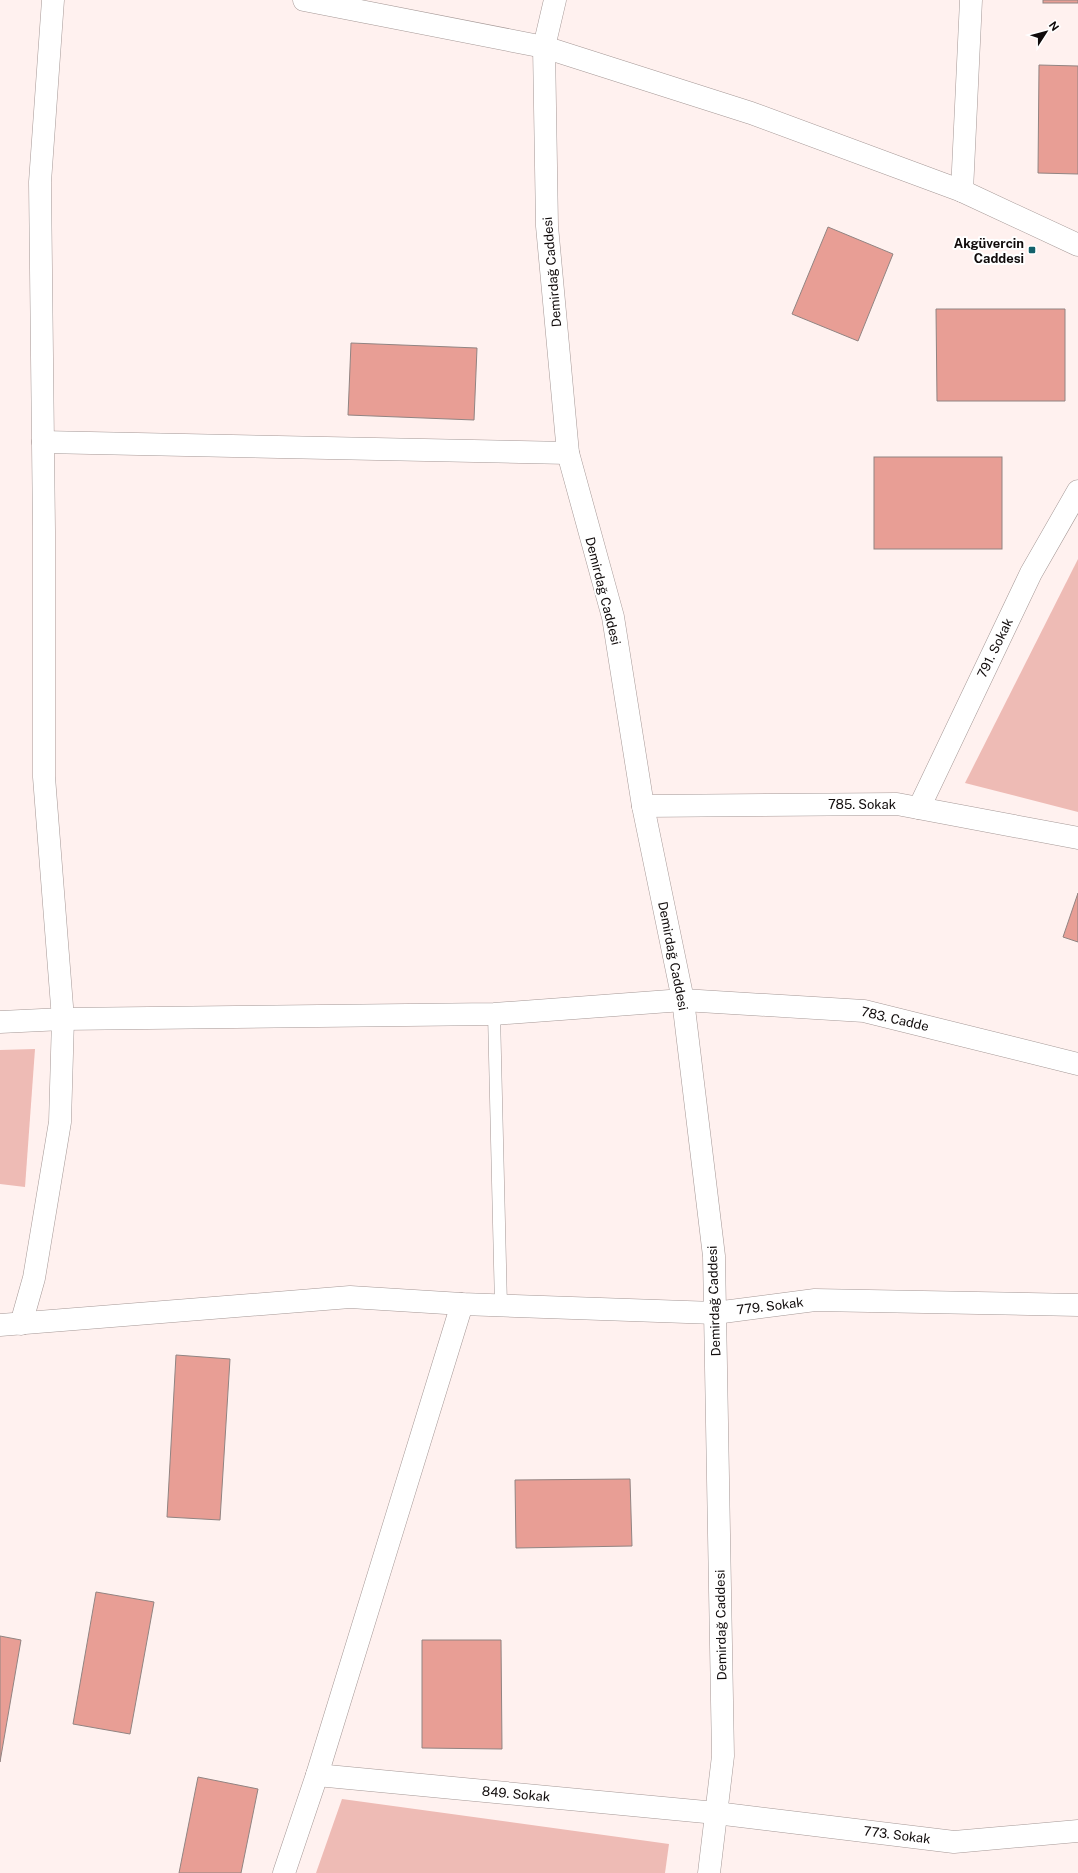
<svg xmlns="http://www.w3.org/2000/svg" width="1078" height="1873" font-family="'Public Sans',sans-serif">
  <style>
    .green { fill: #eebbb5 }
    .building { fill: #e89e95; stroke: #918482 }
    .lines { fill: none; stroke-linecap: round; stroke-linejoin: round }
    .service-casing { stroke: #a59896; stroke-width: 13 }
    .minor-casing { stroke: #a59896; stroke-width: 23 }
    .tertiary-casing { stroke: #a59896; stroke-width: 23 }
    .service { stroke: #fff; stroke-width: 12 }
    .minor { stroke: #fff; stroke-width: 22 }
    .tertiary { stroke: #fff; stroke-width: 22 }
    .poi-dot { fill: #13616b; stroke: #fff; stroke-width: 1.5 }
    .labels { text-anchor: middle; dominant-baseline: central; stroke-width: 4; stroke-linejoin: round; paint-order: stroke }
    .poi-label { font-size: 13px; font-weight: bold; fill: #100b0b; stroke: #fff; text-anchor: end }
    .street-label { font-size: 13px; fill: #100b0b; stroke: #fff }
  </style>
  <rect width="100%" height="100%" fill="#fff1ef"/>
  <g class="green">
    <polygon points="1078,559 1078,812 965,783"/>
    <polygon points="35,1049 25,1187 0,1184 0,1050"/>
    <polygon points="342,1799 669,1844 665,1873 316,1873"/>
  </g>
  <g class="building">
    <rect x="1043" y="0" width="35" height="3"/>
    <polygon points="1039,65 1078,66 1078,174 1038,173"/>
    <polygon points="828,227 893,254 858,341 792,314"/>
    <polygon points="936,309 1065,309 1065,401 937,401"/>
    <polygon points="351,343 477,348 474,420 348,415"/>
    <rect x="874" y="457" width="128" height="92"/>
    <polygon points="1078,893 1078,942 1063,937"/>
    <polygon points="176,1355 230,1359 220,1520 167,1517"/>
    <polygon points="630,1479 632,1546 516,1548 515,1480"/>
    <polygon points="96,1592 154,1602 130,1734 73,1724"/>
    <polygon points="0,1636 21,1640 0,1762"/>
    <polygon points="422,1640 501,1640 502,1749 422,1748"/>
    <polygon points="198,1777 258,1789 241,1873 179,1873"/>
  </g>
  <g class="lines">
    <g class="service-casing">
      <polyline id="service" points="494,1014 501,1306"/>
    </g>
    <g class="minor-casing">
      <g id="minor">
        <polyline points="544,47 555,0"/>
        <polyline points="962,191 971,0"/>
        <polyline points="43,442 568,453"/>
        <polyline points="643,806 897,804 1078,838"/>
        <polyline points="919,808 1031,573 1078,491"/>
        <polyline points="0,1022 63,1019 494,1014 683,1000 864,1011 1078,1064"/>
        <polyline points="21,1324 34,1278 60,1122 63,1019 44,777 44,531 40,182 53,0"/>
        <polyline points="0,1325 350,1297 462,1304 715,1313 815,1300 1078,1305"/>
        <polyline points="317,1775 716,1813 954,1842 1078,1831"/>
        <polyline points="284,1873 317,1775 462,1304"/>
      </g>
    </g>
    <g class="tertiary-casing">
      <g id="tertiary">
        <polyline points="304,0 544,47 751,113 962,191 1078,245"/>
        <polyline points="544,47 547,226 568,453 613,617 643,806 683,1000 714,1256 723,1756 709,1873"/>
      </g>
    </g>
    <use href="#service" class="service"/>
    <use href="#minor" class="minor"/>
    <use href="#tertiary" class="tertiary"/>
  </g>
  <rect class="poi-dot" x="1028" y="246" width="8" height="8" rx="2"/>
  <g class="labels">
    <g class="poi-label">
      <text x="1024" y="243">Akgüvercin<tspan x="1024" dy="15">Caddesi</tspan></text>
    </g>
    <g class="street-label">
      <text transform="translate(552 272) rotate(-95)">Demirdağ Caddesi</text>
      <text transform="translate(603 591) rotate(76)">Demirdağ Caddesi</text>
      <text transform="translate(995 648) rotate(-64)">791. Sokak</text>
      <text x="862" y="804">785. Sokak</text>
      <text transform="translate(673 956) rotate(79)">Demirdağ Caddesi</text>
      <text transform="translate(895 1019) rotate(13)">783. Cadde</text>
      <text transform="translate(714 1301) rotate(-92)">Demirdağ Caddesi</text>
      <text transform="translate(770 1306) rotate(-7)">779. Sokak</text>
      <text transform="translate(721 1625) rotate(-91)">Demirdağ Caddesi</text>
      <text transform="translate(516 1794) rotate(5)">849. Sokak</text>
      <text transform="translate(897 1835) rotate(7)">773. Sokak</text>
    </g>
  </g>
  <g transform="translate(1046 32) rotate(54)" stroke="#ffffff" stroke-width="3" paint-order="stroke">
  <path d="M0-3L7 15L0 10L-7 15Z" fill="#100b0b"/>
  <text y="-6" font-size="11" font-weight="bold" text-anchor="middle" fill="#100b0b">N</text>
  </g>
</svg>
